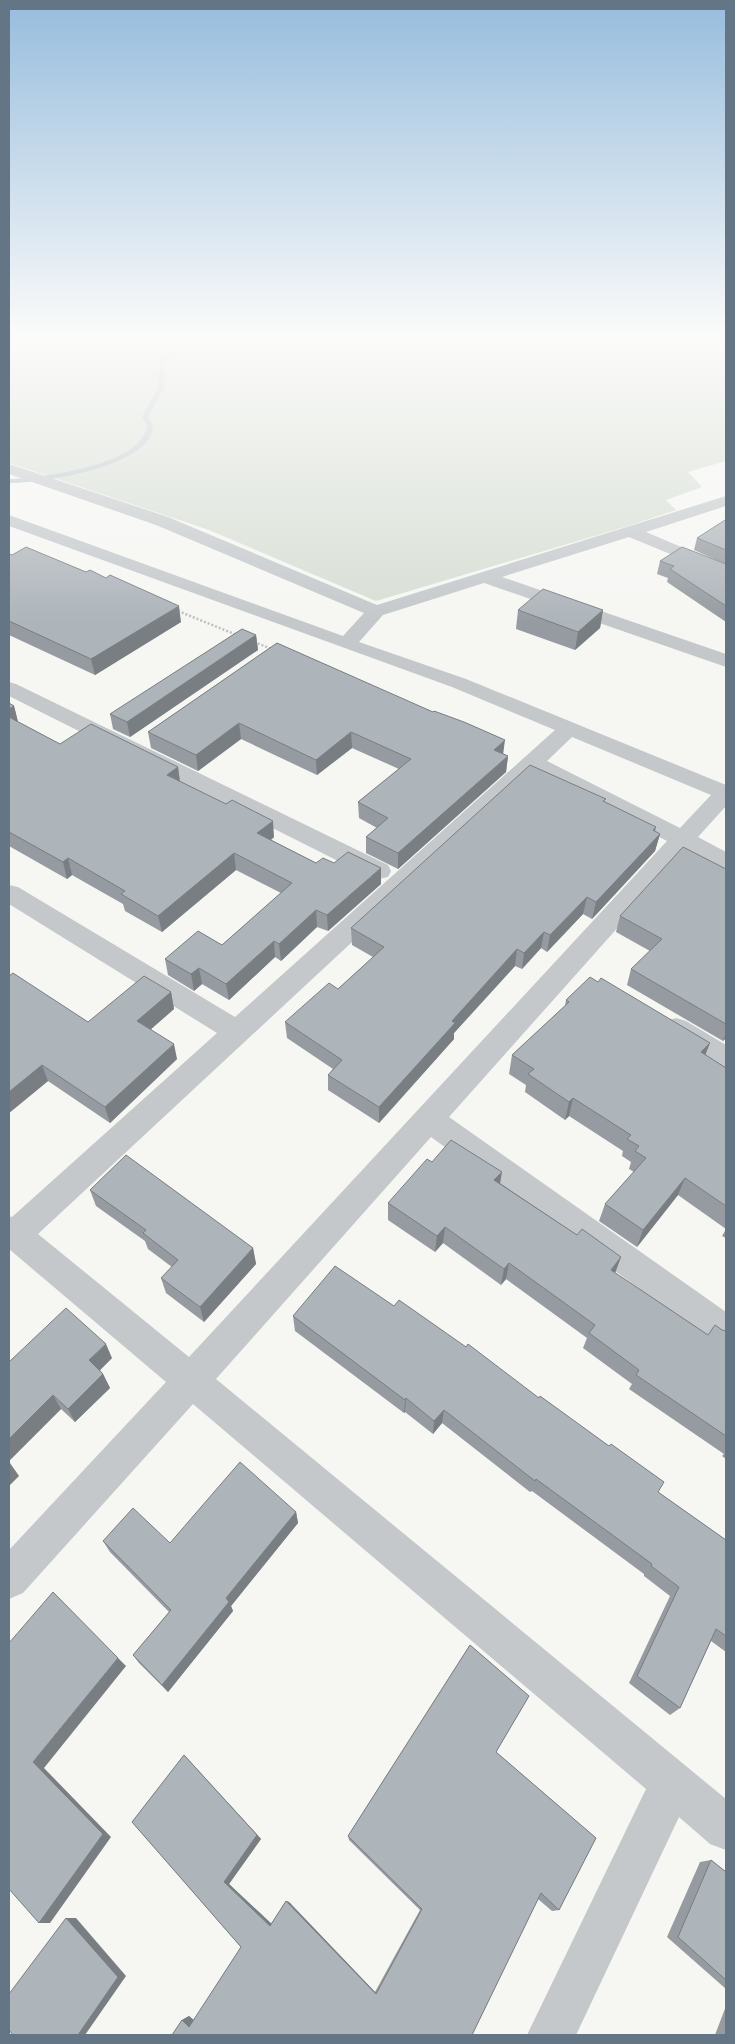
<svg xmlns="http://www.w3.org/2000/svg" width="735" height="2044" font-family="Karla,sans-serif">
  <style>
    .green { fill: #d7ded4 }
    .lines { fill: none; stroke-linecap: round; stroke-linejoin: round }
    .stream { fill: #bec8cd; fill-rule: evenodd }
    .path { stroke: #bdc0c2; stroke-width: 2.5; stroke-dasharray: 2 2; stroke-linecap: butt }
    .minor { fill: #c4c8cb; fill-rule: evenodd }
    .wall { fill: #959ba0 }
    .shaded-wall { fill: #797e82 }
    .building { fill: #adb4ba; stroke: #797e82 }
  </style>
  <rect width="100%" height="100%" fill="#f6f6f3"/>
  <polygon class="green" points="9,337 726,337 726,461 688,472 702,487 666,500 676,510 628,526 376,601 209,530 9,463"/>
  <g class="lines">
    <path class="stream" d="M 165,352 L 170,353 L 165,362 L 164,388 L 148,417 L 153,426 C 152,429 152,434 150,437 C 132,469 42,483 9,483 L 9,479 C 42,478 123,467 143,437 C 145,434 146,429 147,426 L 142,417 L 158,388 L 160,362 Z"/>
    <g class="path">
      <polyline points="178,611 237,635"/>
      <polyline points="254,642 272,649"/>
    </g>
    <g class="minor">
      <path d="M 9,464 L 168,517 L 377,605 L 726,496 L 726,506 L 646,532 L 726,566 L 726,577 L 629,537 L 502,577 L 726,654 L 726,667 L 484,583 L 383,615 L 359,642 L 466,679 L 726,785 L 726,806 L 698,837 L 726,852 L 726,870 L 717,868 L 686,851 L 449,1117 L 726,1312 L 726,1348 L 714,1343 L 431,1137 L 216,1379 L 726,1799 L 726,1850 L 710,1844 L 679,1817 L 576,2035 L 527,2035 L 646,1789 L 193,1404 L 23,1593 L 9,1599 L 9,1550 L 166,1382 L 9,1249 L 9,1216 L 12,1217 L 217,1033 L 9,904 L 9,885 L 18,887 L 235,1017 L 555,730 L 452,687 L 9,526 L 9,515 L 343,636 L 364,613 L 156,525 L 9,474 ZM 572,737 L 711,795 L 680,828 L 547,761 ZM 535,772 L 667,841 L 189,1357 L 38,1234 Z"/>
      <polygon points="9,682 16,684 388,865 391,871 388,877 379,879 370,877 9,696"/>
      <polygon points="676,1018 686,1021 726,1045 726,1070 716,1067 666,1037 662,1029 666,1021"/>
    </g>
  </g>
  <g class="wall">
    <polygon points="726,521 726,622 667,582 668,578 657,574 660,561 723,563 694,550 697,538"/>
    <polygon points="9,554 181,622 95,675 9,635"/>
    <polygon points="518,610 603,610 600,628 575,650 516,629"/>
    <polygon points="256,635 258,650 130,737 113,729 110,714"/>
    <polygon points="277,643 508,756 506,772 398,869 366,853 366,837 377,828 359,818 358,802 399,769 352,748 317,775 241,739 198,771 151,748 148,732"/>
    <polygon points="9,703 14,706 18,722 60,744 178,767 180,781 274,837 271,840 316,863 334,863 381,884 328,931 317,927 281,961 275,957 229,1000 202,984 194,991 168,975 165,959 222,945 281,893 236,870 162,932 125,911 123,904 72,875 67,879 9,846"/>
    <polygon points="605,802 660,834 655,851 592,919 583,914 547,952 541,948 522,969 515,966 454,1033 454,1039 379,1123 328,1090 328,1075 333,1069 287,1038 285,1022 338,989 373,957 352,945 351,928"/>
    <polygon points="726,869 726,1038 723,1041 627,985 631,969 650,951 616,932 620,916"/>
    <polygon points="9,976 88,1022 171,992 174,1009 151,1029 177,1059 110,1123 48,1081 9,1113"/>
    <polygon points="566,1000 705,1055 726,1068 726,1238 722,1236 726,1229 678,1195 637,1247 599,1221 605,1204 634,1172 629,1169 631,1162 622,1156 623,1151 569,1116 565,1120 525,1092 526,1085 509,1074 512,1055 565,1006"/>
    <polygon points="432,1162 500,1183 577,1235 621,1257 615,1273 708,1335 722,1330 726,1331 726,1459 722,1456 724,1454 629,1389 632,1384 583,1348 587,1338 506,1279 501,1285 443,1243 435,1252 388,1220 388,1203"/>
    <polygon points="90,1190 253,1248 256,1264 204,1322 166,1293 161,1278 172,1267 148,1249 145,1241 96,1206"/>
    <polygon points="293,1316 658,1492 726,1540 726,1652 711,1641 680,1708 670,1715 629,1683 670,1596 644,1576 644,1574 532,1491 530,1492 442,1423 433,1434 405,1412 404,1413 295,1331"/>
    <polygon points="112,1358 100,1370 103,1374 110,1388 75,1422 61,1409 9,1461 9,1362"/>
    <polygon points="296,1512 298,1523 231,1606 233,1611 168,1692 139,1663 133,1655 169,1612 110,1552 103,1541 170,1543"/>
    <polygon points="470,1645 529,1696 496,1752 596,1838 559,1910 552,1911 538,1899 472,2035 172,2035 182,2020 189,2016 194,2020 241,1947 132,1822 184,1755 261,1839 229,1884 271,1924 286,1901 289,1902 375,1992 420,1910 349,1840 348,1836"/>
    <polygon points="711,1860 726,1872 726,1989 667,1937 700,1862"/>
    <polygon points="726,2006 726,2035 715,2035"/>
  </g>
  <g class="shaded-wall">
    <polygon points="179,606 181,622 95,675 91,659"/>
    <polygon points="603,610 600,628 575,650 578,632"/>
    <polygon points="256,635 258,650 130,737 127,722"/>
    <polygon points="14,706 18,722 9,728 9,709"/>
    <polygon points="239,723 241,739 198,771 196,755"/>
    <polygon points="351,732 352,748 317,775 316,760"/>
    <polygon points="505,740 503,755 494,750"/>
    <polygon points="508,756 506,772 398,869 398,853"/>
    <polygon points="178,767 180,784 167,775"/>
    <polygon points="273,821 274,837 259,850 257,833"/>
    <polygon points="656,827 652,842 660,834 655,851 592,919 596,902"/>
    <polygon points="234,853 236,870 162,932 158,916"/>
    <polygon points="68,858 72,875 67,879 63,862"/>
    <polygon points="381,868 381,884 328,931 327,915"/>
    <polygon points="587,897 583,914 547,952 550,935"/>
    <polygon points="316,910 317,927 281,961 279,944"/>
    <polygon points="544,932 541,948 522,969 524,953"/>
    <polygon points="274,941 275,957 229,1000 226,984"/>
    <polygon points="517,949 515,966 454,1033 454,1039 379,1123 379,1107 452,1021"/>
    <polygon points="199,968 202,984 194,991 191,974"/>
    <polygon points="171,992 174,1009 142,1037 137,1021"/>
    <polygon points="726,1033 726,1038 723,1041"/>
    <polygon points="710,1043 703,1061 701,1052"/>
    <polygon points="174,1044 177,1059 110,1123 105,1107"/>
    <polygon points="42,1065 48,1081 9,1113 9,1092"/>
    <polygon points="573,1098 569,1116 565,1120 569,1102"/>
    <polygon points="502,1172 499,1190 494,1180"/>
    <polygon points="685,1178 678,1195 637,1247 643,1230"/>
    <polygon points="445,1227 443,1243 435,1252 437,1236"/>
    <polygon points="253,1248 256,1264 204,1322 200,1307"/>
    <polygon points="621,1257 615,1273 611,1270"/>
    <polygon points="509,1263 506,1279 501,1285 504,1269"/>
    <polygon points="106,1344 112,1358 96,1374 89,1360"/>
    <polygon points="103,1374 110,1388 75,1422 68,1409"/>
    <polygon points="53,1395 61,1409 9,1461 9,1439"/>
    <polygon points="406,1398 405,1412 404,1413 405,1400"/>
    <polygon points="444,1410 442,1423 433,1434 434,1421"/>
    <polygon points="10,1463 19,1476 9,1486 9,1464"/>
    <polygon points="296,1512 298,1523 231,1606 233,1611 168,1692 162,1685 226,1598"/>
    <polygon points="118,1658 126,1666 44,1768 111,1837 50,1923 39,1923 33,1762"/>
    <polygon points="184,1755 261,1839 229,1884 274,1926 270,1926 224,1882"/>
    <polygon points="286,1901 289,1902 375,1992 376,1994"/>
    <polygon points="66,1918 76,1918 126,1976 85,2035 78,2035"/>
    <polygon points="189,2016 197,2023 189,2027 182,2020"/>
  </g>
  <g class="building">
    <polygon points="725,520 726,521 726,550 697,538"/>
    <polygon points="26,547 86,572 90,570 106,578 110,575 179,606 91,659 9,621 9,554 12,555"/>
    <polygon points="682,547 726,564 726,606 670,569 674,566 660,561"/>
    <polygon points="543,589 603,610 578,632 518,610"/>
    <polygon points="242,629 256,635 127,722 110,714"/>
    <polygon points="277,643 433,712 434,711 464,722 505,740 494,750 508,756 398,853 366,837 388,818 358,802 411,759 351,732 316,760 239,723 196,755 148,732"/>
    <polygon points="9,703 14,706 9,709"/>
    <polygon points="9,717 60,744 91,724 178,767 167,775 226,804 232,800 273,821 257,833 316,863 323,858 334,863 348,852 381,868 327,915 316,910 279,944 274,941 226,984 199,968 191,974 165,959 198,931 222,945 292,883 234,853 158,916 121,894 125,891 68,858 63,862 9,832"/>
    <polygon points="530,765 606,799 603,801 656,827 653,830 660,834 596,902 587,897 550,935 544,932 524,953 517,949 452,1021 455,1023 379,1107 328,1075 342,1060 285,1022 329,983 338,989 384,947 351,928"/>
    <polygon points="683,847 726,869 726,1024 631,969 662,939 620,916"/>
    <polygon points="13,973 88,1022 144,976 171,992 137,1021 174,1044 105,1107 42,1065 9,1092 9,976"/>
    <polygon points="590,977 598,982 601,978 710,1043 701,1052 726,1068 726,1206 685,1178 643,1230 605,1204 646,1158 635,1151 639,1146 627,1139 631,1135 573,1098 569,1102 528,1074 534,1069 512,1055 569,1002 566,1000"/>
    <polygon points="451,1140 502,1172 494,1180 577,1235 582,1229 621,1257 611,1270 708,1335 715,1325 722,1330 726,1331 726,1436 636,1375 639,1370 589,1333 595,1325 509,1263 504,1269 445,1227 437,1236 388,1203 427,1159 432,1162"/>
    <polygon points="126,1155 253,1248 200,1307 161,1278 178,1260 143,1233 146,1230 90,1190"/>
    <polygon points="335,1266 394,1306 399,1300 466,1347 468,1344 539,1398 540,1396 609,1446 611,1444 664,1482 658,1492 726,1540 726,1636 716,1629 680,1708 637,1676 679,1587 651,1566 652,1564 536,1479 535,1481 444,1410 434,1421 406,1398 405,1400 293,1316"/>
    <polygon points="66,1308 106,1344 89,1360 103,1374 68,1409 53,1395 9,1439 9,1362"/>
    <polygon points="240,1462 296,1512 226,1598 229,1602 162,1685 133,1655 171,1610 103,1541 133,1508 170,1543"/>
    <polygon points="53,1592 118,1658 33,1762 103,1834 39,1923 9,1889 9,1643"/>
    <polygon points="470,1645 529,1696 496,1752 596,1838 559,1910 541,1893 472,2035 172,2035 182,2020 189,2027 241,1947 132,1822 184,1755 257,1835 224,1882 270,1926 286,1901 376,1994 422,1909 348,1836"/>
    <polygon points="711,1860 726,1872 726,1980 678,1937"/>
    <polygon points="66,1918 118,1977 78,2035 13,2035 9,2030 9,1994"/>
  </g>
  <linearGradient id="sky" x2="0" y2="1"><stop stop-color="#97bcdd"/><stop offset="0.54" stop-color="#fbfbfa"/><stop offset="1" stop-color="#fbfbfa" stop-opacity="0"/></linearGradient>
  <rect width="735" height="623" fill="url(#sky)"/>
  <rect width="735" height="2044" fill="none" stroke="#647585" stroke-width="20"/>
</svg>
